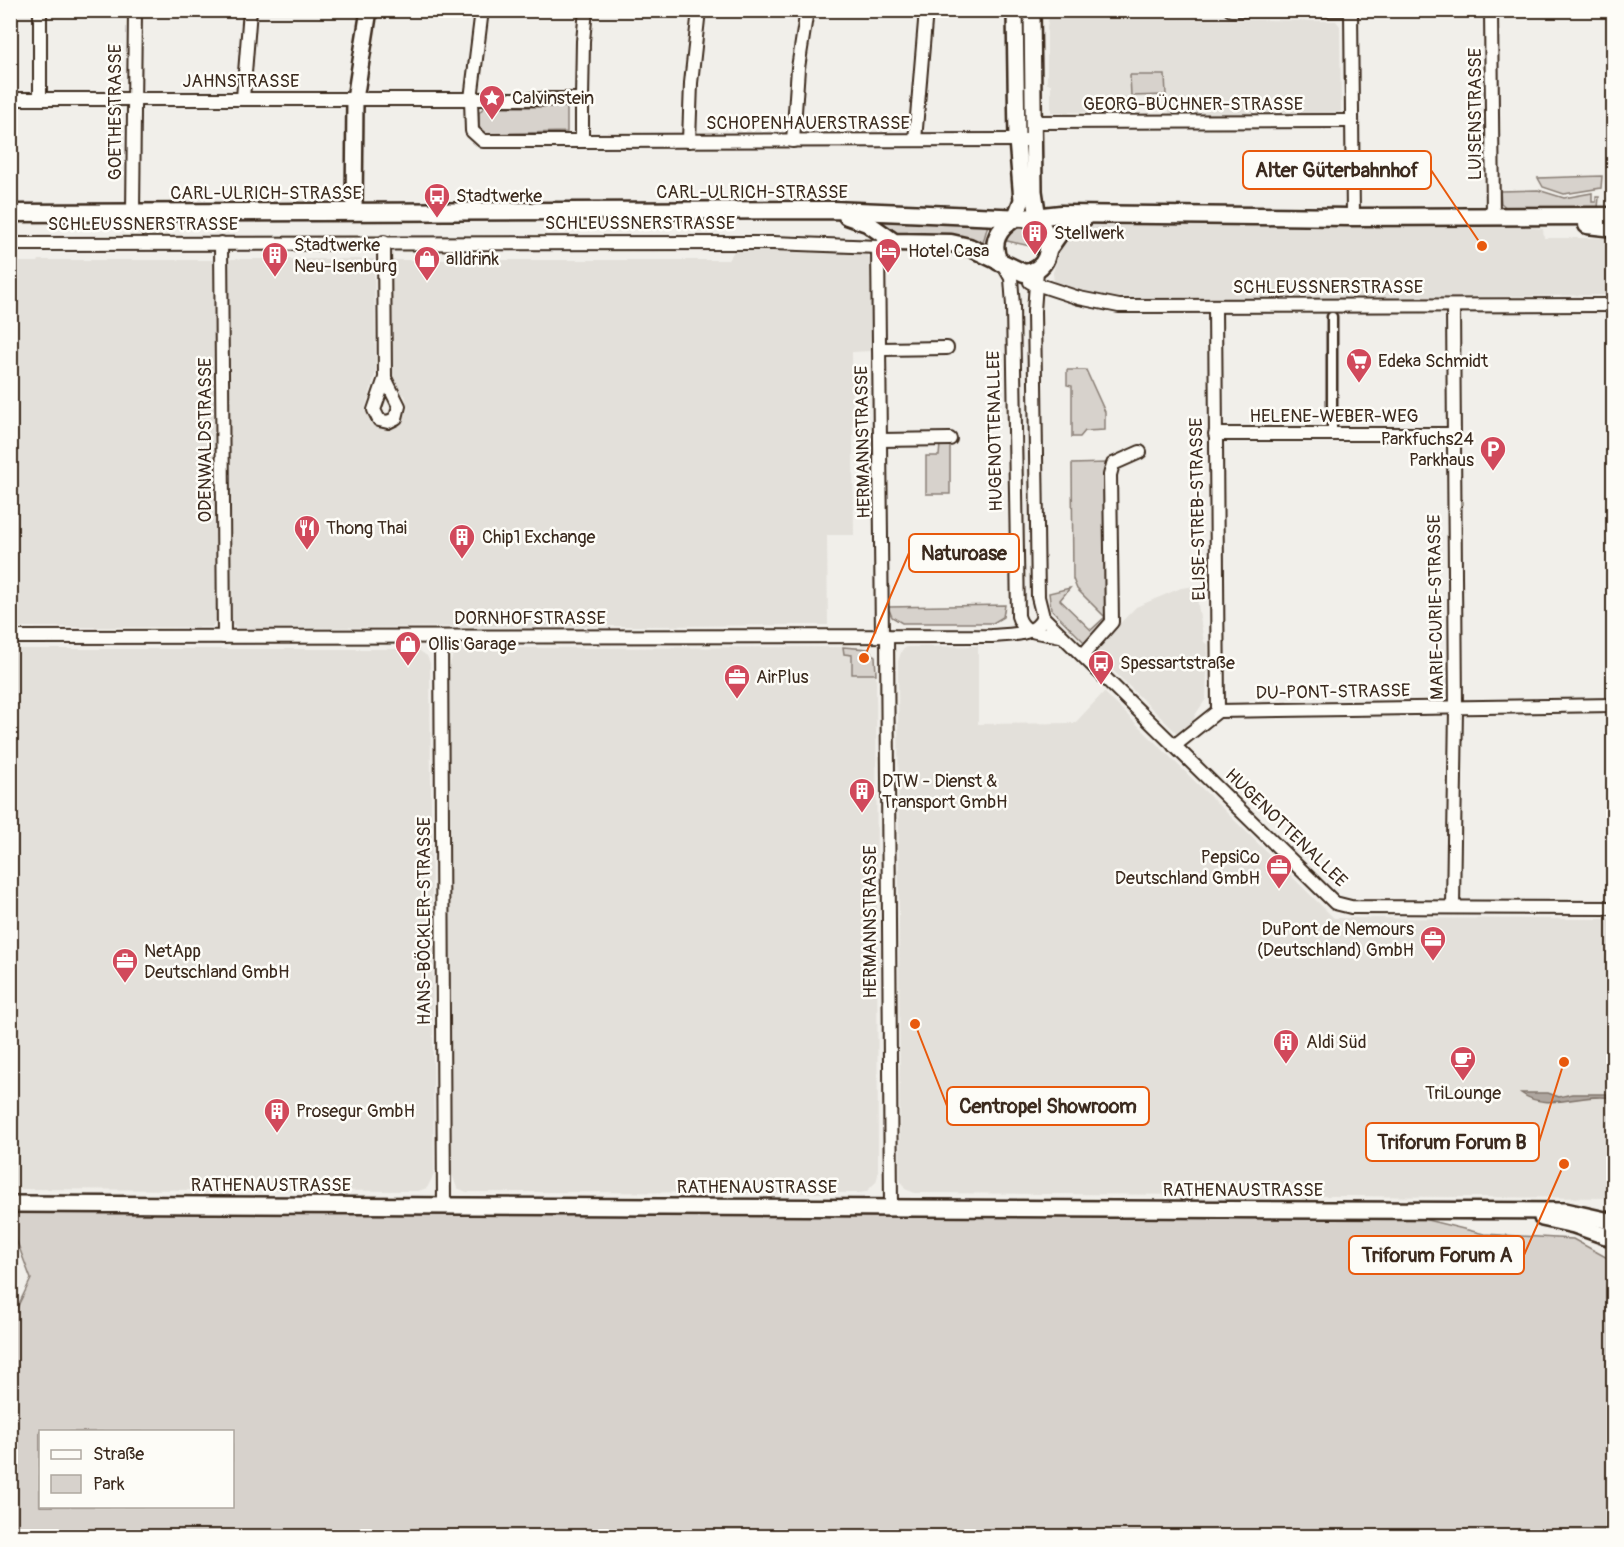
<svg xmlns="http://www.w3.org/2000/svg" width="1624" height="1547" font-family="Pangolin,sans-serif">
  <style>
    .built { fill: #e3e0da }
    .green { fill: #d7d2cc; stroke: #897e75; stroke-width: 1.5; fill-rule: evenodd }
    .water { fill: #aea69f; stroke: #80746b; stroke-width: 1.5 }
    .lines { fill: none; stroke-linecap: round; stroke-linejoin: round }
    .pedestrian-casing { stroke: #3b2a1e; stroke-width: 13 }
    .minor-casing { stroke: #3b2a1e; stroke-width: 16 }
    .tertiary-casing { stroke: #3b2a1e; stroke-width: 20 }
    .secondary-casing { stroke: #3b2a1e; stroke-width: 21 }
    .pedestrian { stroke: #fdfcf7; stroke-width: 8 }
    .minor { stroke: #fdfcf7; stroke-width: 12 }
    .tertiary { stroke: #fdfcf7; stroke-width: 15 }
    .secondary { stroke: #fdfcf7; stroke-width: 16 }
    .labels { text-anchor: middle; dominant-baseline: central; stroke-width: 5; stroke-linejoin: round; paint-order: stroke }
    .street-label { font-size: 18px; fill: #3b2a1e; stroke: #fdfcf7 }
    .poi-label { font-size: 18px; fill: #3b2a1e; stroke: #fdfcf7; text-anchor: start }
    .leader { fill: none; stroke: #e8590c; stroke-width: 2 }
    .callout-dot { fill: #e8590c; stroke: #fdfcf7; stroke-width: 2 }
    .callout { fill: #fdfcf7; stroke: #e8590c; stroke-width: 2 }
    .callout-label { font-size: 20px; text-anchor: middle; font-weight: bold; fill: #3b2a1e }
  </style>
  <rect width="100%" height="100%" fill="#f1efea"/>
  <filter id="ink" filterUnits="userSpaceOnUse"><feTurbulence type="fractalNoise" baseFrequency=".0167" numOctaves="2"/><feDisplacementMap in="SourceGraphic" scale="12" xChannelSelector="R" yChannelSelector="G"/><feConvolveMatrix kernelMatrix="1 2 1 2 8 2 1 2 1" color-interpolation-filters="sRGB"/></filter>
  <g filter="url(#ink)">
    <g class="built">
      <polygon points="1050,11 1197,19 1336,21 1340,26 1341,111 1337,115 1169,116 1169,96 1127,98 1127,112 1051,112 1051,84 1047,84 1047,26"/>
      <polygon points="1094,224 1520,226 1543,229 1544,238 1613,238 1613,295 1121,301 1054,285 1053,272 1066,234"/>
      <polygon points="735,250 864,252 870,258 872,351 852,352 854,535 827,535 828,625 238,628 232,624 228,263 231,259 374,259 376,372 365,409 371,424 386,430 401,424 408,409 405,395 402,394 391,374 389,260 728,260"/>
      <polygon points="39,260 213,260 216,621 212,627 11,627 11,262 38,262"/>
      <polygon points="1195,586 1204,642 1208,645 1206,699 1195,715 1188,744 1093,651 1136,607 1181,588"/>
      <polygon points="978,646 978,724 1075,723 1104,692 1334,918 1613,919 1613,1198 915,1193 905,1189 900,1180 898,661 902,650 907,647"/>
      <polygon points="864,647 871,651 876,660 878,1175 876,1182 866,1192 858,1193 467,1192 457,1188 451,1172 448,672 453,654 464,648"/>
      <polygon points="11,649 417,649 427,656 430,663 434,1174 427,1188 418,1191 11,1189"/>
    </g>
    <g class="green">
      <polygon points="1130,75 1165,75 1166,95 1131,96"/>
      <polygon points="484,107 567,107 567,132 484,134 479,127 479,113"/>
      <polygon points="1602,176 1601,188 1564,194 1543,187 1538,178"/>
      <polygon points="1538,190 1564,198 1592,193 1592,202 1596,202 1596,197 1599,197 1598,208 1509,210 1501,203 1500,191"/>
      <polygon points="873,218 989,221 981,250 893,235"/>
      <polygon points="1017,228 1027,228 1037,233 1043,249 1003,240"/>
      <polygon points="1067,370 1086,370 1105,412 1105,430 1085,431 1080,437 1072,437 1072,386 1067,385"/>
      <polygon points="940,444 950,444 950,494 926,494 926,456 939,456"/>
      <polygon points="1105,463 1107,620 1085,643 1051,609 1049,593 1070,588 1060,600 1091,630 1105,617 1077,589 1073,579 1072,464"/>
      <polygon points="1005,605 1003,617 993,623 902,623 892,617 888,607"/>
      <polygon points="843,647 868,649 875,656 876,674 852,674 852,655 844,654"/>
      <path d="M 11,1212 L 1423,1219 L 1484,1234 L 1573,1239 L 1613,1261 L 1613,1536 L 11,1536 L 11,1316 L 14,1314 L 31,1279 L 11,1226 ZM 40,1432 L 232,1432 L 232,1506 L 40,1506 Z"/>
    </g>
    <path class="water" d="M 1521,1093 L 1548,1093 L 1559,1097 L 1572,1094 L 1613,1094 L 1611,1098 C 1584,1092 1547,1113 1521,1093 Z"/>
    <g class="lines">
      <g class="pedestrian-casing">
        <polyline id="pedestrian" points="1332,317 1332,433"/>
      </g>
      <g class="minor-casing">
        <g id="minor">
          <polyline points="40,10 40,98"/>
          <polyline points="1231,10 1354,10"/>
          <polyline points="1351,10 1353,217"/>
          <polyline points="1491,10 1493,217"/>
          <polyline points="243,98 250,10"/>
          <polyline points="10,99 471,99 482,10"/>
          <polygon points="471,99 582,99 582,141 483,141 472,131"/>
          <polyline points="582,99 583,41 586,10"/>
          <polyline points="1034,122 1352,121"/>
          <polyline points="915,140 926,10"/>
          <polyline points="582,141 1034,140"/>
          <polyline points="689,141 691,83 699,10"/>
          <polyline points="793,141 798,68 807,10"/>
          <polyline points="133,213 135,10"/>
          <polyline points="384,242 385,378 374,410 379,420 388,422 396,418 399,406 385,378"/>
          <polyline points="221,243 224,637"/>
          <polyline points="10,244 773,243 878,247 894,242"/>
          <polyline points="878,247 882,636"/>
          <path d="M 1004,266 L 1011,278 L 1013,306 L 1018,616 C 1024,637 1043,631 1060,636"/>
          <polyline points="1037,270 1034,311 1038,597 1043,617 1335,903 1351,907 1614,908"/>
          <polyline points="1030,282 1079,298 1119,306 1614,305"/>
          <polyline points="1215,306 1218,711"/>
          <polyline points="1453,306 1456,709 1453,907"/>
          <polyline points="880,349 947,348"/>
          <polyline points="1215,434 1453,434"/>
          <polyline points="881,440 950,439"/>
          <polyline points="887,636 891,1207"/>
          <path d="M 10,637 L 992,636 C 1010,634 1035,637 1043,617"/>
          <polyline points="441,637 444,1205"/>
          <polyline points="1083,655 1112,622 1110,475 1113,464 1140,452"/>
          <polyline points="1174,746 1218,711 1614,705"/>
        </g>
      </g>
      <g class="tertiary-casing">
        <g id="tertiary">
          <polyline points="1015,10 1017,140 1022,200 1015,218"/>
          <polyline points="1032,10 1034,191 1038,218 1043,227"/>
          <polyline points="354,212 355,99 369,10"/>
          <polyline points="10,1204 1565,1211 1614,1222"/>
          <polyline points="1542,1218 1574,1225 1614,1239"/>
        </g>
      </g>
      <g class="secondary-casing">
        <g id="secondary">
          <polyline points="10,213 833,210 1024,218 1061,214 1350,217 1614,216"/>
          <path d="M 847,216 L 867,223 L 894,242 L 951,243 L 969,247 L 1024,273 C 1047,271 1053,249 1044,230 L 1026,218"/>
          <polyline points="1587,225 1614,228"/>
          <path d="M 1049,248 C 1064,228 1059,228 1084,218"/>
          <path d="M 999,262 C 990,242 998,229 1015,218"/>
        </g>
      </g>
      <use href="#pedestrian" class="pedestrian"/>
      <use href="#minor" class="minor"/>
      <use href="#tertiary" class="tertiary"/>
      <use href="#secondary" class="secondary"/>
    </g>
  </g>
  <defs>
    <g id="sight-pin" transform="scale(1.35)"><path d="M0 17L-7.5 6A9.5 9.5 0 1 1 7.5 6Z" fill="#d1495b" stroke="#fdfcf7"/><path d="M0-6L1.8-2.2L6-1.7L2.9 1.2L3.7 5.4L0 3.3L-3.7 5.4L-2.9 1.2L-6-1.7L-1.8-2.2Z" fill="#fff"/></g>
    <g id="bus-pin" transform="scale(1.35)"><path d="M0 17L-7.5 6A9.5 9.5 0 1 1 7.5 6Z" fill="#d1495b" stroke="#fdfcf7"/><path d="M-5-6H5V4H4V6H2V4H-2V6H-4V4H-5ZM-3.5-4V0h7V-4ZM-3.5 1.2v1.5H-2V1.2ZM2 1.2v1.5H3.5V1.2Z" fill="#fff"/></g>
    <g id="building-pin" transform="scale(1.35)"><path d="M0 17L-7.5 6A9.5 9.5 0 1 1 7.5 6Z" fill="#d1495b" stroke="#fdfcf7"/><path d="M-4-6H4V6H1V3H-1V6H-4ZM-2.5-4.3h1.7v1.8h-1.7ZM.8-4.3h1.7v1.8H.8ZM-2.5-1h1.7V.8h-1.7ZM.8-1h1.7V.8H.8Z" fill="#fff"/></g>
    <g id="hotel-pin" transform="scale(1.35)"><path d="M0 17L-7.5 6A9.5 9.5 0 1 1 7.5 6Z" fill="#d1495b" stroke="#fdfcf7"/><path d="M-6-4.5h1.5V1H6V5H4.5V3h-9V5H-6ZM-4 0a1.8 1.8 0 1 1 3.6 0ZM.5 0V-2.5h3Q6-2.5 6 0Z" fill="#fff"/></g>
    <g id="shop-pin" transform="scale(1.35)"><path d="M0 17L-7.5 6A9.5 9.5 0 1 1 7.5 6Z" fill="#d1495b" stroke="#fdfcf7"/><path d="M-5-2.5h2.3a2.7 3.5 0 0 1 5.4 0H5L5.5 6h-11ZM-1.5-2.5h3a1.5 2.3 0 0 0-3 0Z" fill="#fff"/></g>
    <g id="supermarket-pin" transform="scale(1.35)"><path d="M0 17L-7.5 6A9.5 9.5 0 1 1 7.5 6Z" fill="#d1495b" stroke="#fdfcf7"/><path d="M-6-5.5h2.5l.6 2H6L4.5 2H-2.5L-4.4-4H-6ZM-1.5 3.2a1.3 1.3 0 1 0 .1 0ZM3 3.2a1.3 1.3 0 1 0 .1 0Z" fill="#fff"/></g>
    <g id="parking-pin" transform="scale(1.35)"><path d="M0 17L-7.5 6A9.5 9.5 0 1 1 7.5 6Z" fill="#d1495b" stroke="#fdfcf7"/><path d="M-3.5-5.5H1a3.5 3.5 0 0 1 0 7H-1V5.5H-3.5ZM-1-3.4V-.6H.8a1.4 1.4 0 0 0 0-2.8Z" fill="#fff"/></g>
    <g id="restaurant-pin" transform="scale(1.35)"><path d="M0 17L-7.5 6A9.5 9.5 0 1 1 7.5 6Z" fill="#d1495b" stroke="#fdfcf7"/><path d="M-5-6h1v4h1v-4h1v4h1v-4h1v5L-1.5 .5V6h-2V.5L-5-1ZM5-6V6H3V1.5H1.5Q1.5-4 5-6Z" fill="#fff"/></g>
    <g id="office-pin" transform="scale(1.35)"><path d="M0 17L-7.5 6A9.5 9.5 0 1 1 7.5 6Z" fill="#d1495b" stroke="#fdfcf7"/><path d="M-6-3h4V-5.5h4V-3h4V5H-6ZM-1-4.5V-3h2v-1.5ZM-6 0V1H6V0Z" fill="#fff"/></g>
    <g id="cafe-pin" transform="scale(1.35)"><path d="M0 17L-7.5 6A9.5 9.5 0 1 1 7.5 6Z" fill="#d1495b" stroke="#fdfcf7"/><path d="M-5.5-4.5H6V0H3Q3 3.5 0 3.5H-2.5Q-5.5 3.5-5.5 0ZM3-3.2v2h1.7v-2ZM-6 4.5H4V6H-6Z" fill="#fff"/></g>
  </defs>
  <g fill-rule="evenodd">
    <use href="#sight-pin" x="492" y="98"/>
    <use href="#bus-pin" x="437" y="196"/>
    <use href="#building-pin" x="1035" y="233"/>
    <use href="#hotel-pin" x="888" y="251"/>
    <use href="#building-pin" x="275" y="255"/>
    <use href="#shop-pin" x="427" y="259"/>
    <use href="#supermarket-pin" x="1359" y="361"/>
    <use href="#parking-pin" x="1493" y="449"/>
    <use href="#restaurant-pin" x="307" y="528"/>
    <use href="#building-pin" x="462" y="537"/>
    <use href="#shop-pin" x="408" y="644"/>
    <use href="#bus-pin" x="1101" y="663"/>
    <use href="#office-pin" x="737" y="677"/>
    <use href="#building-pin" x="862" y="791"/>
    <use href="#office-pin" x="1279" y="867"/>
    <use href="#office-pin" x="1433" y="939"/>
    <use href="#office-pin" x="125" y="961"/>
    <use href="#building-pin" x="1286" y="1042"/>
    <use href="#cafe-pin" x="1463" y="1059"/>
    <use href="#building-pin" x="277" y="1111"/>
  </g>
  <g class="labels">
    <g class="street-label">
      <text x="241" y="81">JAHNSTRASSE</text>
      <text x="1193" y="104">GEORG-BÜCHNER-STRASSE</text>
      <text transform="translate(115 112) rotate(-90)">GOETHESTRASSE</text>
      <text transform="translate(1475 114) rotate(-90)">LUISENSTRASSE</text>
      <text x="808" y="123">SCHOPENHAUERSTRASSE</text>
      <text x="752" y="192">CARL-ULRICH-STRASSE</text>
      <text x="266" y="193">CARL-ULRICH-STRASSE</text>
      <text x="640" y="223">SCHLEUSSNERSTRASSE</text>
      <text x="143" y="224">SCHLEUSSNERSTRASSE</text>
      <text x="1328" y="287">SCHLEUSSNERSTRASSE</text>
      <text x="1334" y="416">HELENE-WEBER-WEG</text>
      <text transform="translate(995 431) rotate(-91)">HUGENOTTENALLEE</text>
      <text transform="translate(205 440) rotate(-90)">ODENWALDSTRASSE</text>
      <text transform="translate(863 442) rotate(-91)">HERMANNSTRASSE</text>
      <text transform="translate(1198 509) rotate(-91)">ELISE-STREB-STRASSE</text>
      <text transform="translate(1436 607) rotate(-91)">MARIE-CURIE-STRASSE</text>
      <text x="530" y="618">DORNHOFSTRASSE</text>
      <text transform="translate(1333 692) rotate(-1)">DU-PONT-STRASSE</text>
      <text transform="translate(1286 828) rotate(44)">HUGENOTTENALLEE</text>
      <text transform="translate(424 921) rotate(-90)">HANS-BÖCKLER-STRASSE</text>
      <text transform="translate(870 922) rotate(-90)">HERMANNSTRASSE</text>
      <text x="271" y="1185">RATHENAUSTRASSE</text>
      <text x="757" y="1187">RATHENAUSTRASSE</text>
      <text x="1243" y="1190">RATHENAUSTRASSE</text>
    </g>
    <g class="poi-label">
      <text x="512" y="98">Calvinstein</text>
      <text x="456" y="196">Stadtwerke</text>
      <text x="1054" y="233">Stellwerk</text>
      <text x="294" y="245">Stadtwerke<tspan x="294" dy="21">Neu-Isenburg</tspan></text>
      <text x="908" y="251">Hotel Casa</text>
      <text x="446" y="259">alldrink</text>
      <text x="1378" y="361">Edeka Schmidt</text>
      <text x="1474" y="439" text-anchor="end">Parkfuchs24<tspan x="1474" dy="21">Parkhaus</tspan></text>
      <text x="326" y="528">Thong Thai</text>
      <text x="482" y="537">Chip1 Exchange</text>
      <text x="428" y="644">Ollis Garage</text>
      <text x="1120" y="663">Spessartstraße</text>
      <text x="756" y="677">AirPlus</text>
      <text x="882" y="781">DTW - Dienst &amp;<tspan x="882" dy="21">Transport GmbH</tspan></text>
      <text x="1260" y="857" text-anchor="end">PepsiCo<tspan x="1260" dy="21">Deutschland GmbH</tspan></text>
      <text x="1414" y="929" text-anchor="end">DuPont de Nemours<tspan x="1414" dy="21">(Deutschland) GmbH</tspan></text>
      <text x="144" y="951">NetApp<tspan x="144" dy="21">Deutschland GmbH</tspan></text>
      <text x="1306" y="1042">Aldi Süd</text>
      <text x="1463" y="1093" text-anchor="middle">TriLounge</text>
      <text x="296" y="1111">Prosegur GmbH</text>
    </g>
  </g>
  <path class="leader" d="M1482 246L1431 170M864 658L909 553M915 1024L947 1106M1564 1062L1539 1142M1564 1164L1524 1255"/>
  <g class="callout-dot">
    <circle cx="1482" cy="246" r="6"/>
    <circle cx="864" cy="658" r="6"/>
    <circle cx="915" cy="1024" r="6"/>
    <circle cx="1564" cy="1062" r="6"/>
    <circle cx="1564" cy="1164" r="6"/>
  </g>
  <g class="callout">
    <rect x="1243" y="151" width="188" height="38" rx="6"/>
    <rect x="909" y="534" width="110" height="38" rx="6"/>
    <rect x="947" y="1087" width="202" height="38" rx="6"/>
    <rect x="1366" y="1123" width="173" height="38" rx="6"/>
    <rect x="1349" y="1236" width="175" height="38" rx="6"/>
  </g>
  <g class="callout-label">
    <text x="1337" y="177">Alter Güterbahnhof</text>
    <text x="964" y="560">Naturoase</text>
    <text x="1048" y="1113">Centropel Showroom</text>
    <text x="1452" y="1149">Triforum Forum B</text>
    <text x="1437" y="1262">Triforum Forum A</text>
  </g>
  <rect width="1624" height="1547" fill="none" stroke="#fdfcf7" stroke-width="36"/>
  <rect x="18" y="18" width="1588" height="1511" fill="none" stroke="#3b2a1e" stroke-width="2" filter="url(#ink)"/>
  <rect x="39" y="1430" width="195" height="78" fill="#fdfcf7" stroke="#afa8a0" stroke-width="1.5"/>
  <rect x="51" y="1450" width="30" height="9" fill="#fdfcf7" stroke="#afa8a0" stroke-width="1.5"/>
  <text x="93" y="1460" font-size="18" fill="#3b2a1e">Straße</text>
  <rect x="51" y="1475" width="30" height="18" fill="#d7d2cc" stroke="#afa8a0" stroke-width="1.5"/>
  <text x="93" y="1490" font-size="18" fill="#3b2a1e">Park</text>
</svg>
